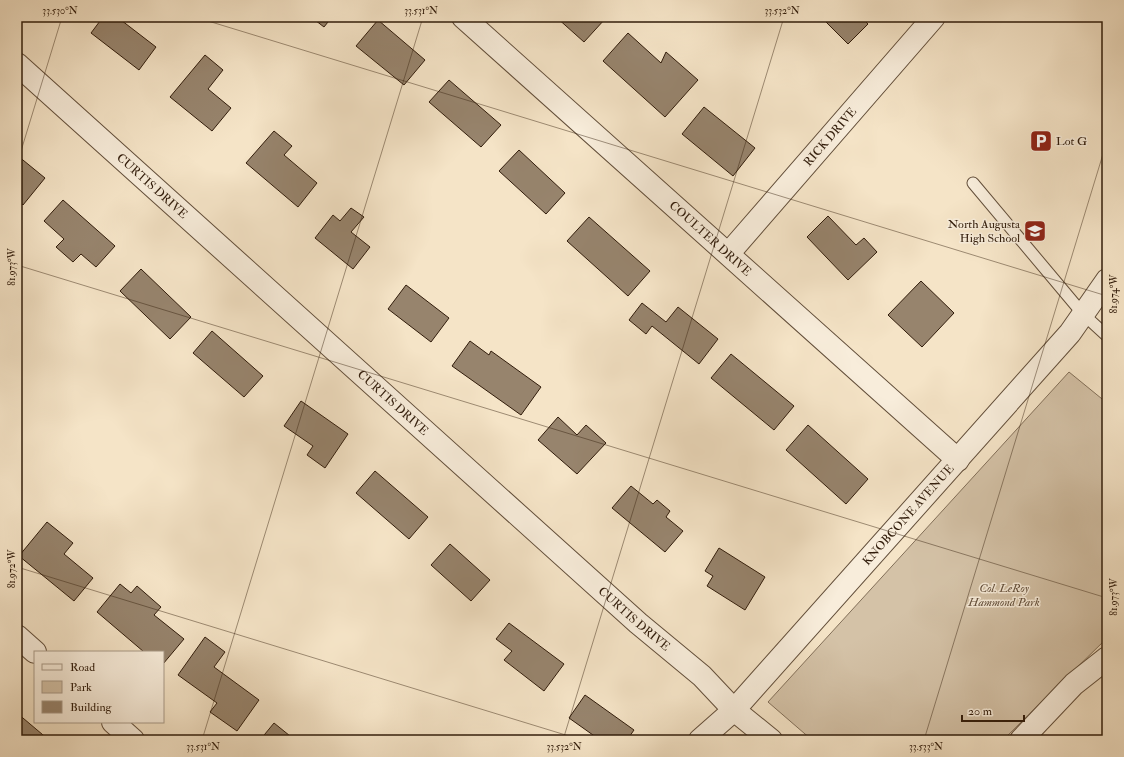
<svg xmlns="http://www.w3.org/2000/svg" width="1124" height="757" font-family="'IM FELL Double Pica',serif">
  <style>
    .green { fill: #d4c2a7; stroke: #826f59 }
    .building { fill: #97846d; stroke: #311c0b }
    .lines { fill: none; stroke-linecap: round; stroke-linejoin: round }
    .service-casing { stroke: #624e3a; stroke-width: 13 }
    .minor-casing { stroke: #624e3a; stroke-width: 24 }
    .tertiary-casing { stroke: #624e3a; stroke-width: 24 }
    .service { stroke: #f8eddb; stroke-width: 11 }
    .minor { stroke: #f8eddb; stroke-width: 22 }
    .tertiary { stroke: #f8eddb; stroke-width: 22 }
    .ticks { fill: none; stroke: #311c0b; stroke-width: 1; stroke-opacity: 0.45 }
    .labels { text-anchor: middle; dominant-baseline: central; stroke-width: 3; stroke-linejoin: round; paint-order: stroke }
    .street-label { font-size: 12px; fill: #311c0b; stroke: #f8eddb }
    .poi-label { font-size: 12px; fill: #311c0b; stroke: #f8eddb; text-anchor: start }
    .park-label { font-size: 12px; font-style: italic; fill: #624e3a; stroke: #f8eddb }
    .neatline { fill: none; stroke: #311c0b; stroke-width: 1.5 }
    .ticks-label { font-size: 10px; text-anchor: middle; fill: #311c0b }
  </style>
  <rect width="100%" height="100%" fill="#f5e4c7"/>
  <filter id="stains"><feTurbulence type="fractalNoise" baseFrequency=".005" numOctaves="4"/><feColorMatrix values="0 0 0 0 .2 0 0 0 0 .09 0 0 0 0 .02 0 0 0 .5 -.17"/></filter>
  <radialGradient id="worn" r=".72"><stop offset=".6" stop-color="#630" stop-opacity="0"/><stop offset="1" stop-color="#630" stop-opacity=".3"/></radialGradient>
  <polygon class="green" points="1069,372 1107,403 1107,638 1003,740 812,740 768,702"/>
  <g class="building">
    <polygon points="103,17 117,17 156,47 139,70 91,33"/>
    <polygon points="311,17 332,17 324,27"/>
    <polygon points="556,17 603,17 605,19 584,42"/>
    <polygon points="821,17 861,17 868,24 848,44"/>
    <polygon points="378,20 425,60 404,85 356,46"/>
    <polygon points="628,33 661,63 666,52 698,80 665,117 603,61"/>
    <polygon points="205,55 223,70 208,89 231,108 212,131 170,97"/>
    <polygon points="449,80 501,125 481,147 429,102"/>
    <polygon points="704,107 755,148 733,176 682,134"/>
    <polygon points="274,131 292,146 284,155 317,183 298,207 246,163"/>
    <polygon points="519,150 565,193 546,214 499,171"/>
    <polygon points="18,156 45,178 23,205 17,199"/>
    <polygon points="63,200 115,246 96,267 81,254 73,262 56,247 64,239 44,221"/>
    <polygon points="351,208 364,217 351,232 370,247 353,269 315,238 333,215 340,221"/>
    <polygon points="828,216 856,245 864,238 877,252 848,280 807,237"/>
    <polygon points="589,217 650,271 628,296 567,241"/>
    <polygon points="141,269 191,317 170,339 120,291"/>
    <polygon points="921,281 954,313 922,347 888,315"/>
    <polygon points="406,285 449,318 431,342 388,309"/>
    <polygon points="642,303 666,322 678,307 718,339 699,364 652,326 646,334 629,320"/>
    <polygon points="212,331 263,376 244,397 193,353"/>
    <polygon points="470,341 489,355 491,351 541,387 521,415 452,366"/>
    <polygon points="731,354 794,406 774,430 711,378"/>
    <polygon points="301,401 348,434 325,468 307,455 313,446 284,426"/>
    <polygon points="558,417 577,435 586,425 606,443 577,474 538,440"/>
    <polygon points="808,425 868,479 846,504 786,450"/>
    <polygon points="375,471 428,517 409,539 356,493"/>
    <polygon points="631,486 653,504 657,500 670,511 666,517 683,531 665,552 612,508"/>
    <polygon points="47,522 73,543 64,554 93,578 74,601 19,556"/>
    <polygon points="450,544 490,580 471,601 431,565"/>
    <polygon points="719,548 765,577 745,610 707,586 713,576 705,571"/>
    <polygon points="120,584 131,593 137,586 161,607 154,615 184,639 163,664 163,652 144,652 97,612"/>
    <polygon points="509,623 564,664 544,691 504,660 512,651 496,639"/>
    <polygon points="205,637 225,652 214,667 259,700 237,731 210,712 217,703 178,675"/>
    <polygon points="585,695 634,730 627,740 600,740 569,718"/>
    <polygon points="17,713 49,740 17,740"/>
    <polygon points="274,723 295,740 260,740"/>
  </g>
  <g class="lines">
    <g class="service-casing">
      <polyline id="service" points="973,183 1083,314 1107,336"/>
    </g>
    <g class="minor-casing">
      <g id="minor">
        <path id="s1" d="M 463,17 L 958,460"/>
        <path id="s2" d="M 17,64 L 638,623 L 702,676 L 734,710 L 771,740"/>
        <path id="s3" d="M 729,253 L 934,17"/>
        <polyline points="1021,740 1074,684 1107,658"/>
      </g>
    </g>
    <g class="tertiary-casing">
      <g id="tertiary">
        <polyline points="17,636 35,652"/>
        <polyline points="113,722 133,740"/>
        <path id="s4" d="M 700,740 L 734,710 L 1070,333 L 1107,280"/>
      </g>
    </g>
    <use href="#service" class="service"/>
    <use href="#minor" class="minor"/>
    <use href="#tertiary" class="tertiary"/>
  </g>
  <path class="ticks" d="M 195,17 L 1107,296M 17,164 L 62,17M 17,265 L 1107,598M 17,567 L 582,740M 202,740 L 423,17M 563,740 L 784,17M 924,740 L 1107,141"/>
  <defs>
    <g id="parking-square" transform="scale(1.15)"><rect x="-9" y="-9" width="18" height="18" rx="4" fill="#8f2418" stroke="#f8eddb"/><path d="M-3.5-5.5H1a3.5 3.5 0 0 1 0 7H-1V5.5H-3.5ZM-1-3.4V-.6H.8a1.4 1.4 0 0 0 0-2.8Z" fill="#fff"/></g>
    <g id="school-square" transform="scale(1.15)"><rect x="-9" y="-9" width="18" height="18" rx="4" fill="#8f2418" stroke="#f8eddb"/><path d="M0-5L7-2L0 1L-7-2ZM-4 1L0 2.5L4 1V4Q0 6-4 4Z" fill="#fff"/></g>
  </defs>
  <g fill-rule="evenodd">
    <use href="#parking-square" x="1041" y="141"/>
    <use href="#school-square" x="1035" y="231"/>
  </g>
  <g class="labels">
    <g class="street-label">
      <text stroke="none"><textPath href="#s3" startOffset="154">RICK DRIVE</textPath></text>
      <text stroke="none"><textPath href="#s2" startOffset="182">CURTIS DRIVE</textPath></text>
      <text stroke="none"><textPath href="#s1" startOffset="332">COULTER DRIVE</textPath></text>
      <text stroke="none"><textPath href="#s2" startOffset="506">CURTIS DRIVE</textPath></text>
      <text stroke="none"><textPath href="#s4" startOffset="307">KNOBCONE AVENUE</textPath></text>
      <text stroke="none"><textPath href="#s2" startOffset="830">CURTIS DRIVE</textPath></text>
    </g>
    <g class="poi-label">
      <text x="1056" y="141">Lot G</text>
      <text x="1020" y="224" text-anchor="end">North Augusta<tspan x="1020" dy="14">High School</tspan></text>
    </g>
    <g class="park-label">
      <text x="1004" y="588">Col. LeRoy<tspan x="1004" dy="14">Hammond Park</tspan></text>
    </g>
  </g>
  <rect width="1124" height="757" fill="none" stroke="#f5e4c7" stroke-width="44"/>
  <rect x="34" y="651" width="130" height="72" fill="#f8eddb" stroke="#a89988"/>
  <rect x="42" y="664" width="20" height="6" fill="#f8eddb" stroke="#a89988"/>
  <text x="70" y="671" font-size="12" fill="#311c0b">Road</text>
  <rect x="42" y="681" width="20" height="12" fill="#d4c2a7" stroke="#a89988"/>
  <text x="70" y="691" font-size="12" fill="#311c0b">Park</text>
  <rect x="42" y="701" width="20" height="12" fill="#97846d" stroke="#a89988"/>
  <text x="70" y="711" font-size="12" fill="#311c0b">Building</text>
  <path d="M962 715v6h62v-6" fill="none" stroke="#311c0b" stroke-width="2"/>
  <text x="968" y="715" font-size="12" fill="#311c0b" stroke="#f8eddb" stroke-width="3" paint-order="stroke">20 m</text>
  <rect x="22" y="22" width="1080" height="713" class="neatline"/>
  <g class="ticks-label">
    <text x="60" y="14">33.530°N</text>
    <text x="421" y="14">33.531°N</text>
    <text x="782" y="14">33.532°N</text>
    <text transform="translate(11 267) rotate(-90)" y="4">81.973°W</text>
    <text transform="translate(1113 294) rotate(-90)" y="4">81.974°W</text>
    <text transform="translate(11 569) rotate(-90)" y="4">81.972°W</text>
    <text transform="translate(1113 597) rotate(-90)" y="4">81.973°W</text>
    <text x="203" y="750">33.531°N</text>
    <text x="564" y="750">33.532°N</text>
    <text x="926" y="750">33.533°N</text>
  </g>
  <rect width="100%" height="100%" filter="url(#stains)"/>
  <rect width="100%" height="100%" fill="url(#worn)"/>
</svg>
